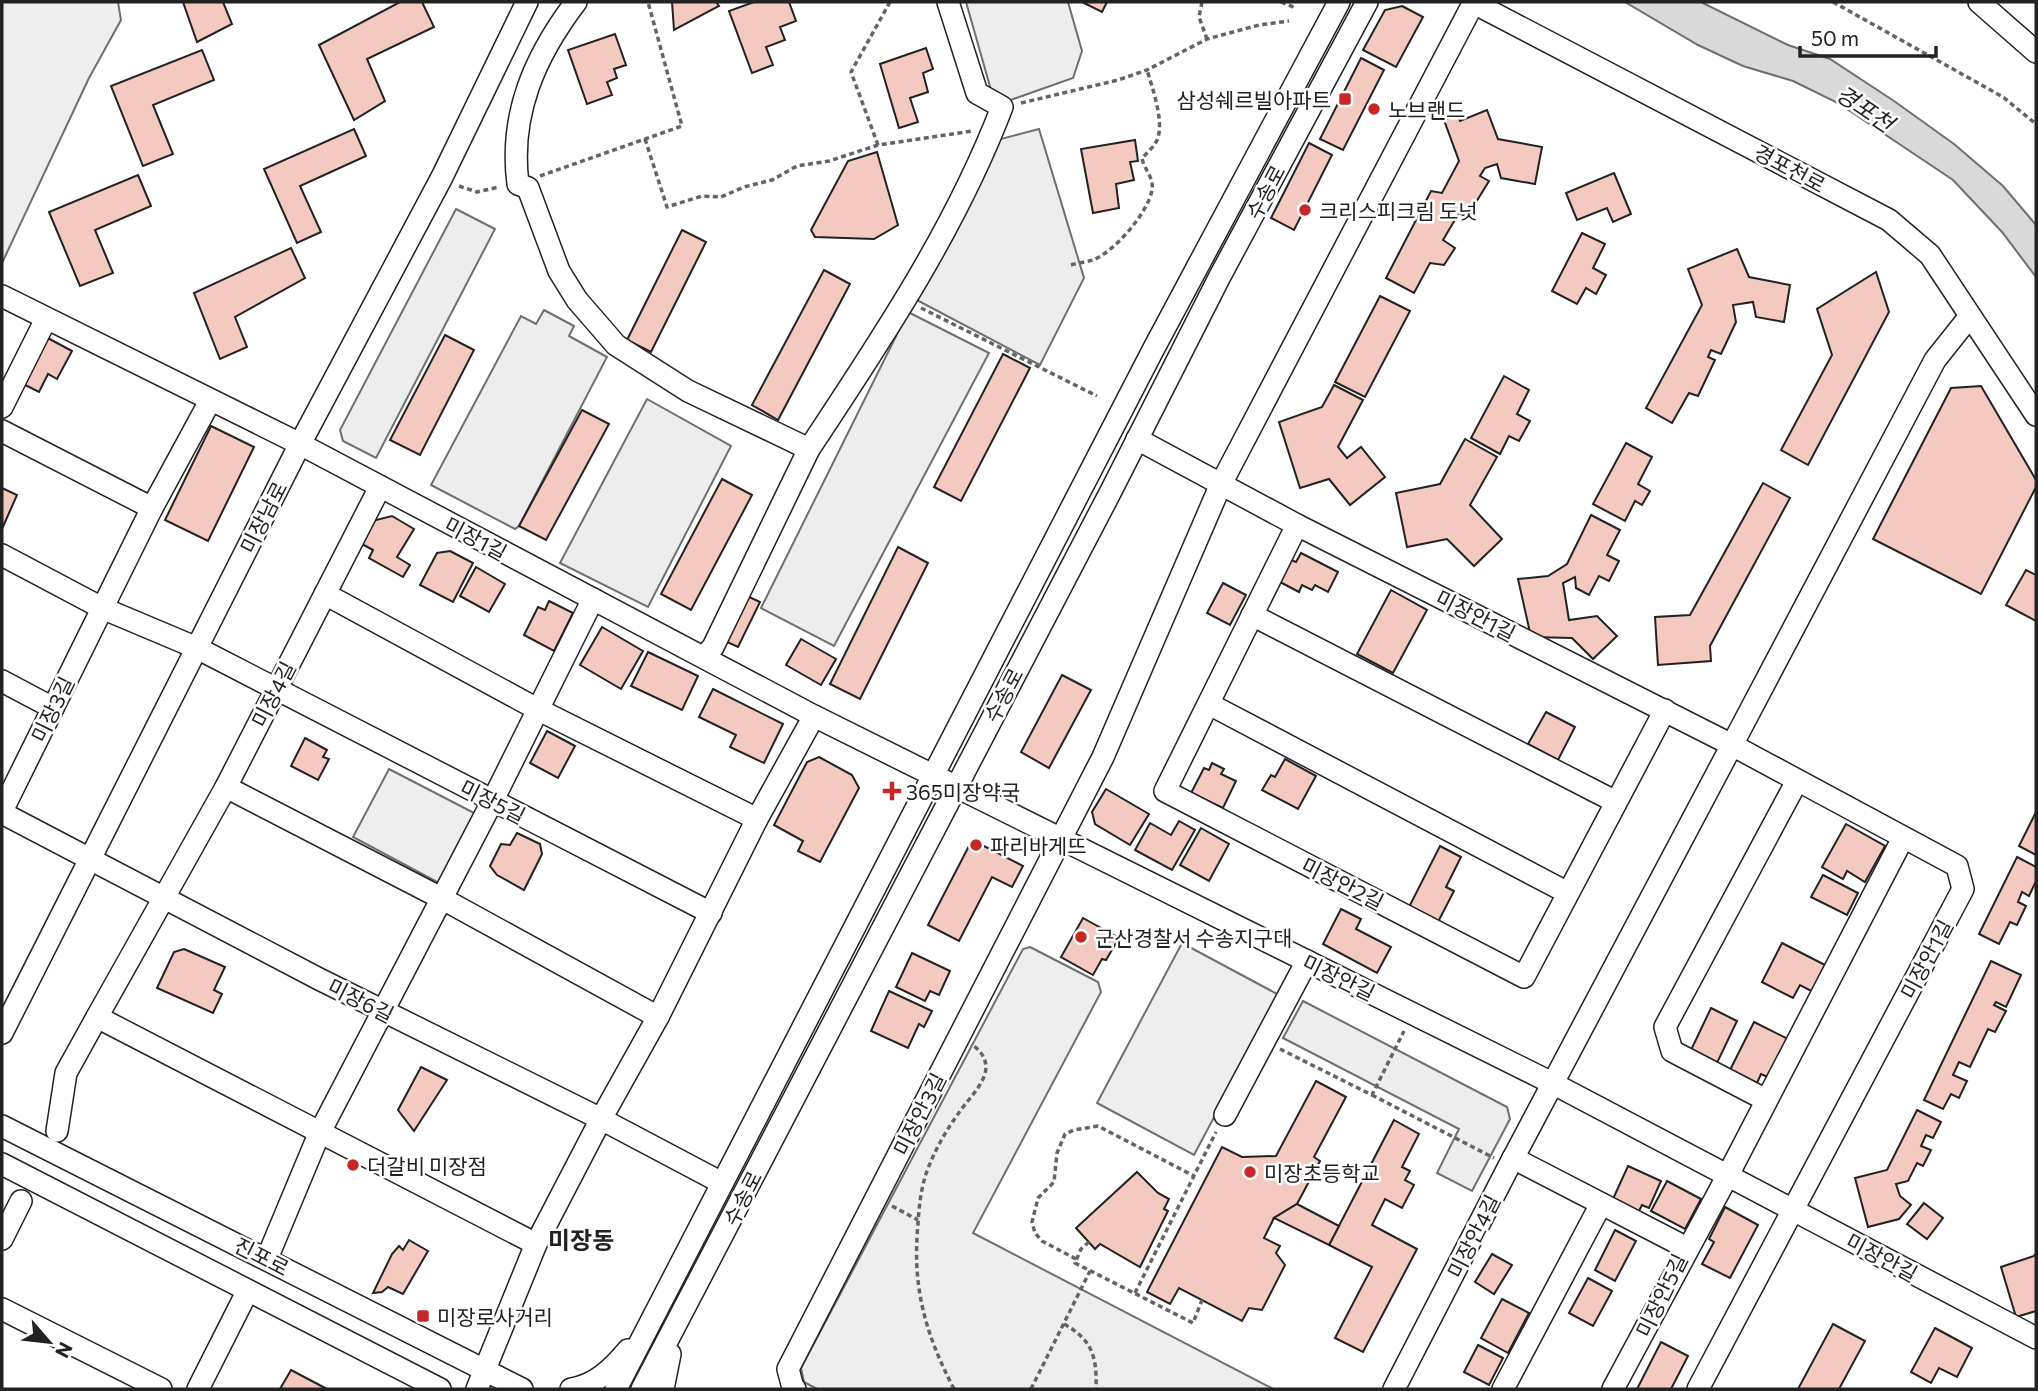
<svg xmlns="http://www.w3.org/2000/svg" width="2038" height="1391" font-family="Commissioner,'Noto Sans KR',sans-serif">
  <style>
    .green { fill: #eee; stroke: #6f6f6f; stroke-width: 2 }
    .parking { fill: #ededed; stroke: #6f6f6f; stroke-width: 2 }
    .water { fill: #d9d9d9; stroke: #6f6f6f; stroke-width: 2 }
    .building { fill: #f3c9c0; stroke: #222; stroke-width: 2 }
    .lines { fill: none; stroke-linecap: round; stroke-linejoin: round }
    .minor-casing { stroke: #222; stroke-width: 24 }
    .path { stroke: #646464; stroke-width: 3.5; stroke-dasharray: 5 3.5; stroke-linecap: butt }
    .minor { stroke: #fff; stroke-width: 21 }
    .poi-dot { fill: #c62828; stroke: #fff; stroke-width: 2.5 }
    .labels { text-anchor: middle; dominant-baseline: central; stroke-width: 5; stroke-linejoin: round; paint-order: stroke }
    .poi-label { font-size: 21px; fill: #222; stroke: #fff; text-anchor: start }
    .street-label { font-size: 21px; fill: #222; stroke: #fff }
    .water-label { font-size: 23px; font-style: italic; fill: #222; stroke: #fff }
    .quarter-label { font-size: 24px; font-weight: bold; fill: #222; stroke: #fff }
  </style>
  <rect width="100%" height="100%" fill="#fff"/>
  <g class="green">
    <polygon points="2,2 118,2 121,20 89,78 2,263"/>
    <polygon points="389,769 476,814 439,883 353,837"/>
    <polygon points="1182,943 1279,995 1194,1155 1097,1103"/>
    <polygon points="1030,947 1098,982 1101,992 973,1233 1273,1389 817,1389 804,1382 801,1368 1023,949"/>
  </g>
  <g class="parking">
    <polygon points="966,2 1068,2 1082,51 1073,78 1005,102 993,97"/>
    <polygon points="1039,129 1084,278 1040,365 913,298 997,140"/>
    <polygon points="456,209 495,229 376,458 343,441 340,430"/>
    <polygon points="544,310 574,326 569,336 607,357 519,526 515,529 431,485 521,316 536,324"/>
    <polygon points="908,312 989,353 834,646 761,608"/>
    <polygon points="647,399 731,446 648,607 560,563"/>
    <polygon points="1303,1001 1507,1107 1510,1119 1472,1191 1437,1173 1459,1129 1283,1038"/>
  </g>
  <polygon class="water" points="1625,2 1701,2 1788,45 1830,59 1894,101 1954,144 2003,186 2036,225 2036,277 2002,232 1953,180 1838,103 1793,81 1743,66 1698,45"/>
  <g class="building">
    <polygon points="183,2 223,2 232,24 197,42"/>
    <polygon points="400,2 422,2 434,27 367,59 385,101 354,120 319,45"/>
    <polygon points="672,2 716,2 719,6 674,30"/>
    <polygon points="754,2 789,2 796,21 780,27 785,40 766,47 773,65 752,73 729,11"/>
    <polygon points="1082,2 1107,2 1102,12"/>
    <polygon points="1402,6 1423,17 1396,67 1363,50 1385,10"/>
    <polygon points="615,34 626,65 614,69 617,78 607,82 612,95 587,104 568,50"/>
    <polygon points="926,48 933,69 923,73 928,92 910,98 918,122 899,128 880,64"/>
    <polygon points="202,50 214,80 153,105 173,154 143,166 111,86"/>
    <polygon points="1361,58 1384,70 1343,150 1320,139"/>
    <polygon points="1487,110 1498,139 1542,147 1535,184 1501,178 1497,164 1485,168 1480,176 1489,181 1467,217 1459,213 1443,240 1455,248 1444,265 1430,263 1414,293 1386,278 1431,191 1442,193 1459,161 1444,120 1458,115 1460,121"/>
    <polygon points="354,129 366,156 300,186 321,232 297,243 264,169"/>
    <polygon points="1135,140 1138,161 1130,162 1134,180 1116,184 1119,208 1093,213 1081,149"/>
    <polygon points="1309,143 1332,155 1294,230 1271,218"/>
    <polygon points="877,152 898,225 874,239 815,237 811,230 848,161"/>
    <polygon points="1614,173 1631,214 1613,222 1607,208 1577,220 1566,193"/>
    <polygon points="138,175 151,206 95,230 113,273 80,286 49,212"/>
    <polygon points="682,230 706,242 651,352 627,340"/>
    <polygon points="1582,233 1605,244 1593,268 1606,275 1596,294 1586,288 1577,304 1552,291"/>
    <polygon points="291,248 305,278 235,317 247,347 220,359 194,293"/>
    <polygon points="1737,249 1749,277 1790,285 1784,322 1756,317 1753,302 1733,305 1736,322 1721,354 1711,350 1708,357 1715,360 1698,396 1689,393 1672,423 1646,408 1702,305 1688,269"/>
    <polygon points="824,270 850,284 778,420 752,405"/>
    <polygon points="1876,272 1889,312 1808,465 1781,450 1832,355 1817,309"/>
    <polygon points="1380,296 1410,311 1365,397 1335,382"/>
    <polygon points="445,335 474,350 420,455 390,440"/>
    <polygon points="44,336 72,351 57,379 48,374 39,392 19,382"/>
    <polygon points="1003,354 1030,368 961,501 934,487"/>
    <polygon points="1504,376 1529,390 1517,414 1530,421 1519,441 1509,436 1500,454 1471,438"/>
    <polygon points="1334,385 1363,400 1338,447 1347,458 1361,447 1385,477 1350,505 1329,479 1300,488 1279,422 1322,407"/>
    <polygon points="1981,386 2036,480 2036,487 1981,594 1873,539 1951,388"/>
    <polygon points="582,410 609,424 546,540 519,526"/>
    <polygon points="211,426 254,447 208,541 165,520"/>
    <polygon points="1465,439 1497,457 1470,505 1502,539 1474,566 1447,539 1407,547 1396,493 1440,484"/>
    <polygon points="1626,443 1652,457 1638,484 1650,491 1642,505 1635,501 1625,521 1593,504"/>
    <polygon points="722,479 752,495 691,610 661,594"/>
    <polygon points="1763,483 1790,498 1710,646 1711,661 1658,665 1655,617 1690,615"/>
    <polygon points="2,488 17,495 2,529"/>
    <polygon points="1591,515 1620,530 1607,555 1619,561 1609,581 1599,576 1589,595 1576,588 1575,577 1563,583 1569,620 1597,616 1617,636 1593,659 1572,638 1531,637 1518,579 1548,576 1567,564"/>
    <polygon points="392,516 414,529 397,557 410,565 403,577 369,558 373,550 360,543 372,521"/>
    <polygon points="898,547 928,563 860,699 830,684"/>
    <polygon points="450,551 473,563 453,602 420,585 437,553"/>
    <polygon points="1301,553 1338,572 1328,592 1315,585 1312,590 1302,585 1299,592 1280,582 1291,560 1296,562"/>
    <polygon points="476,567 505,584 489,612 460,596"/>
    <polygon points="2026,570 2036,575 2036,621 2006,605"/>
    <polygon points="1223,583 1246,595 1230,625 1207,613"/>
    <polygon points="1391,590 1427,610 1393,673 1357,654"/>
    <polygon points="747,596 760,602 738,647 725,641"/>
    <polygon points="549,601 573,613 554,651 524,635 538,607 545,610"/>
    <polygon points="602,627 643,651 621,689 580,665"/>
    <polygon points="801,639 836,659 821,685 786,665"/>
    <polygon points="648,652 698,676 682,710 631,686"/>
    <polygon points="1062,675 1091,690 1049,768 1021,752"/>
    <polygon points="713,689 783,724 764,763 730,747 736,735 699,717"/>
    <polygon points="1546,712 1575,727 1558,760 1528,744"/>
    <polygon points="547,731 575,746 558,778 530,763"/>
    <polygon points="305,738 327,750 323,757 329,759 318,780 291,766"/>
    <polygon points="819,757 852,775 859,788 820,862 798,851 803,841 774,825 807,762"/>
    <polygon points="1285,759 1316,776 1298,809 1262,790 1271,775 1275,777"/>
    <polygon points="1212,763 1224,769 1221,774 1236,781 1223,808 1191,793 1204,768 1209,770"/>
    <polygon points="1106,789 1149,814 1130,845 1095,824 1092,812"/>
    <polygon points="2036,812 2036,855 2019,846"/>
    <polygon points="1179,821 1195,830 1172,870 1135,850 1150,823 1171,835"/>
    <polygon points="1846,824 1885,846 1865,882 1847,871 1843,879 1822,867"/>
    <polygon points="1201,828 1229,844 1209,881 1180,865"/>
    <polygon points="517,833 540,844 542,854 524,890 497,875 490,866 501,844 510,845"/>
    <polygon points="972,840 1023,866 1012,887 992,877 959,941 928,925"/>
    <polygon points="1440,846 1461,857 1446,887 1454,891 1438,922 1409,907"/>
    <polygon points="2017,857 2036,867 2036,881 2029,896 2022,892 2018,902 2026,906 2017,925 2010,922 1999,944 1979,934"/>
    <polygon points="1823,875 1858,893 1847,915 1811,897"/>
    <polygon points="1341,909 1361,919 1356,929 1391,947 1377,973 1323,944"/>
    <polygon points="1083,918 1119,938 1106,960 1102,959 1093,975 1061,957"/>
    <polygon points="1782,943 1827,966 1813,992 1800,985 1793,998 1762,982"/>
    <polygon points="184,949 225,967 214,990 222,994 213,1013 157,988 174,952"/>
    <polygon points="912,953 950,971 939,995 930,991 925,1001 896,987"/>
    <polygon points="1991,961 2021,975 2006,1007 1996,1002 1994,1005 2006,1011 1995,1032 1988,1029 1970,1067 1959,1062 1953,1075 1967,1081 1959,1098 1951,1094 1943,1109 1924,1100"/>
    <polygon points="889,991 932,1011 924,1027 919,1024 908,1048 871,1031"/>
    <polygon points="1711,1008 1737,1021 1717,1063 1691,1050"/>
    <polygon points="1754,1022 1790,1040 1772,1079 1761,1074 1757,1083 1730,1070"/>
    <polygon points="421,1067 447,1080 414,1131 398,1110"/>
    <polygon points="1316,1081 1346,1097 1314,1157 1320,1161 1297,1204 1274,1218 1264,1238 1280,1246 1276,1253 1285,1265 1262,1310 1249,1308 1242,1321 1179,1288 1170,1304 1147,1292 1222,1147 1242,1157 1276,1156"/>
    <polygon points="1917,1110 1941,1122 1933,1138 1926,1135 1921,1146 1931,1150 1923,1166 1917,1163 1908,1181 1896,1184 1900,1196 1911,1205 1899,1219 1868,1227 1855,1178 1887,1170"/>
    <polygon points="1394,1120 1419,1134 1402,1167 1410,1171 1405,1180 1414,1185 1402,1208 1385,1199 1372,1225 1417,1249 1363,1352 1335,1338 1372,1267 1329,1245"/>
    <polygon points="1628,1166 1661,1181 1649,1208 1642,1205 1638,1213 1612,1201"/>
    <polygon points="1137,1172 1158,1193 1169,1199 1164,1209 1168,1211 1140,1267 1100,1244 1095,1249 1076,1228"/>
    <polygon points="1667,1181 1701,1199 1685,1229 1651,1211"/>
    <polygon points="1924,1203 1943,1218 1927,1239 1907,1224"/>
    <polygon points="1297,1204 1339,1226 1329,1245 1274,1218"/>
    <polygon points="1725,1207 1758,1225 1730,1278 1702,1264 1714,1242 1709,1239"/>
    <polygon points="1615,1230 1636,1241 1615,1281 1595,1270"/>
    <polygon points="409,1240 428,1251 403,1294 388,1287 382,1292 373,1293 392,1254 399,1246 403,1250"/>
    <polygon points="2036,1253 2036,1311 2016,1317 2001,1267 2034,1256"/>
    <polygon points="1492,1254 1512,1265 1494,1294 1475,1282"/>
    <polygon points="1588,1278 1612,1291 1593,1326 1569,1313"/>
    <polygon points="1502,1299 1529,1313 1508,1353 1481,1338"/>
    <polygon points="1833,1324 1865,1341 1839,1389 1798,1389"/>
    <polygon points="1935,1328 1972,1348 1957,1377 1939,1368 1931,1383 1911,1372"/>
    <polygon points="1661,1342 1688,1356 1671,1389 1637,1389"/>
    <polygon points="1478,1345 1503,1358 1489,1385 1464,1372"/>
    <polygon points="291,1370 327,1389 280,1389"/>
  </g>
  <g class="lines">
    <g class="minor-casing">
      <g id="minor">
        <path d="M 576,2 C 535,56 509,114 518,184 L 528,188 L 559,271 L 577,300 L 616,345 L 688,391 L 809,449 L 713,647 L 704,657"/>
        <polyline points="1472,2 1889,220 1930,255 2036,415"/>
        <polyline points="1979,2 2036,52"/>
        <polyline points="2,296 300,444 814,716 1554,1084 2036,1338"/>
        <polyline points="2,407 46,319"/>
        <polyline points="2,431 152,508"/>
        <polyline points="1137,439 1297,525 1732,745 1935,360 1970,316"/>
        <path d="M 809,449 C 881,340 955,230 1002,107 L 977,93 L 948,2"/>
        <polyline points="380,487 226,787 97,1017 536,1244 601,1119 658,1017 757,819 814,716"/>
        <polyline points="1297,525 1165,791 1524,977 1665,710"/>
        <polyline points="2,555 102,608 197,648 711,913"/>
        <polyline points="325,594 539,710 757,819"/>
        <polyline points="1252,615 1616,802"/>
        <polyline points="2,681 53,708"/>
        <polyline points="1209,704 1568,893"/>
        <polyline points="226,787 441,898 658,1017"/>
        <polyline points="2,811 152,508 210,401"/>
        <polyline points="2,813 319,979 601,1119 722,1183"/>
        <polyline points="2,1033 300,444 442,177 527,2"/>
        <polyline points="1766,1100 1672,1051 1665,1027 1797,781"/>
        <polyline points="1225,1115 1307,961"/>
        <polyline points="2,1126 522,1389"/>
        <polyline points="57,1131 66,1073 97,1017"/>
        <polyline points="1513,1158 1687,1248"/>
        <polyline points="2,1164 440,1389"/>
        <polyline points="2,1239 21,1201"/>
        <polyline points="271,1249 319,1134 493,800 593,599"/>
        <polyline points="2,1309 161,1389"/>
        <polyline points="198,1389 243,1300"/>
        <polyline points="477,1389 536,1244"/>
        <path d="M 571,1389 C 596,1385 612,1369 628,1350"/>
        <polyline points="616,1389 1153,350 1339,2"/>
        <polyline points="642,1389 1111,491 1219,278 1367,2"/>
        <polyline points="663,1389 670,1354"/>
        <polyline points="795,1389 793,1388 788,1369 1103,757 1221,484 1474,2"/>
        <polyline points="1394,1389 1509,1166 1732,745 1957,866 1963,889 1698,1389"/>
        <polyline points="1503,1389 1601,1204"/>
        <polyline points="1613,1389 1728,1175 1903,838"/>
      </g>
    </g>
    <g class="path">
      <polyline points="1202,2 1199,17 1207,39"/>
      <polyline points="1281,2 1296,8"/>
      <polyline points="1833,2 2003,97 2036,124"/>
      <polyline points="1021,103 1118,80 1147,70 1207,39 1259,25 1289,21"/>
      <polyline points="645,139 667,207 702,196 721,197 744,187 772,180 797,166 829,161 878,145 972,131"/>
      <polyline points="878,145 851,72 890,2"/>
      <polyline points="540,176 682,126 648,2"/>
      <polyline points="459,186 477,192 499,187"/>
      <path d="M 1071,265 C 1078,263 1086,262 1093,260 C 1114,252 1148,213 1152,190 C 1154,178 1145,170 1142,159 C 1146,153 1153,148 1156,142 C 1166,125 1152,87 1147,70"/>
      <polyline points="921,308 1097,396"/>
      <polyline points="1280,1049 1372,1095 1404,1031"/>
      <polyline points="1372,1095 1494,1158"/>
      <polyline points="892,1206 918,1220"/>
      <polyline points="1089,1242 1081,1249 1075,1263 1193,1323 1202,1300"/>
      <polyline points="1076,1259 1042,1241 1035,1233 1032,1222 1038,1198 1054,1182 1057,1153 1065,1134 1074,1130 1098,1126 1194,1176"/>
      <polyline points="1135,1293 1216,1132"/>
      <path d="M 1064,1324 C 1093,1340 1097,1358 1096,1389"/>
      <path d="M 954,1389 C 925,1333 912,1287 918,1224 C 919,1206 921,1188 927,1171 C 935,1150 945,1132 958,1114 C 966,1102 980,1089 985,1074 C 988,1062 983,1053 974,1046"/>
      <polyline points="1031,1389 1090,1271"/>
    </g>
    <use href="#minor" class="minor"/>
  </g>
  <g class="poi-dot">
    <rect x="1338" y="92" width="14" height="14" rx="3.5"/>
    <circle cx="1374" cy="109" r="7"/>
    <circle cx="1305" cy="210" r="7"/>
    <path d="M888.5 780.5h7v7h7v7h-7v7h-7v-7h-7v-7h7z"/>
    <circle cx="976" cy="845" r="7"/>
    <circle cx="1081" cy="937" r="7"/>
    <circle cx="353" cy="1165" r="7"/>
    <circle cx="1250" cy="1172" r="7"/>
    <rect x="416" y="1309" width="14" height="14" rx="3.5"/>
  </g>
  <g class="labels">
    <g class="poi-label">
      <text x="1331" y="99" text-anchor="end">삼성쉐르빌아파트</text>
      <text x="1388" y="109">노브랜드</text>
      <text x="1319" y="210">크리스피크림 도넛</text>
      <text x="906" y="791">365미장약국</text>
      <text x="990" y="845">파리바게뜨</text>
      <text x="1095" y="937">군산경찰서 수송지구대</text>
      <text x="367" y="1165">더갈비 미장점</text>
      <text x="1264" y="1172">미장초등학교</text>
      <text x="437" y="1316">미장로사거리</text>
    </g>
    <g class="street-label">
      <text transform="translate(1790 168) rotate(28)">경포천로</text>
      <text transform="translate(1265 192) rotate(-62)">수송로</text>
      <text transform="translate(263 517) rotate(-63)">미장남로</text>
      <text transform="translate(476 538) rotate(28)">미장1길</text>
      <text transform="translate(1476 615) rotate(27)">미장안1길</text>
      <text transform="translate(273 694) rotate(-63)">미장4길</text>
      <text transform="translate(1003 695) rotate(-62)">수송로</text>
      <text transform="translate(52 709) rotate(-64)">미장3길</text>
      <text transform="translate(493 801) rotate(27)">미장5길</text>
      <text transform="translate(1343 883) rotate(27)">미장안2길</text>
      <text transform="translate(1926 959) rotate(-62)">미장안1길</text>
      <text transform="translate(1339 977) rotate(26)">미장안길</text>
      <text transform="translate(361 1000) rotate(27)">미장6길</text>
      <text transform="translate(919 1114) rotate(-63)">미장안3길</text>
      <text transform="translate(742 1198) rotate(-63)">수송로</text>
      <text transform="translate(1473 1236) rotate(-63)">미장안4길</text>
      <text transform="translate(262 1256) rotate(27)">진포로</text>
      <text transform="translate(1882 1257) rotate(28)">미장안길</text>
      <text transform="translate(1661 1295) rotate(-64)">미장안5길</text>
    </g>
    <g class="water-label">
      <text transform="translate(1865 108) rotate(34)">경포천</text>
    </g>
    <g class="quarter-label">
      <text x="581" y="1239">미장동</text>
    </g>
  </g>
  <rect width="2038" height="1391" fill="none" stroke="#222222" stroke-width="7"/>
  <g transform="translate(49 1342) rotate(118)" stroke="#ffffff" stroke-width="5" paint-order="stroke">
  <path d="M0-5L12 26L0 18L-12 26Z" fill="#222222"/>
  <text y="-10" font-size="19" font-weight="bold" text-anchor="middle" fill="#222222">N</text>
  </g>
  <path d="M1800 46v10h136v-10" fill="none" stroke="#222222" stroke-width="3.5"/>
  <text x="1811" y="46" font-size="21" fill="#222222" stroke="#ffffff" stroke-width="5" paint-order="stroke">50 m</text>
</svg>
